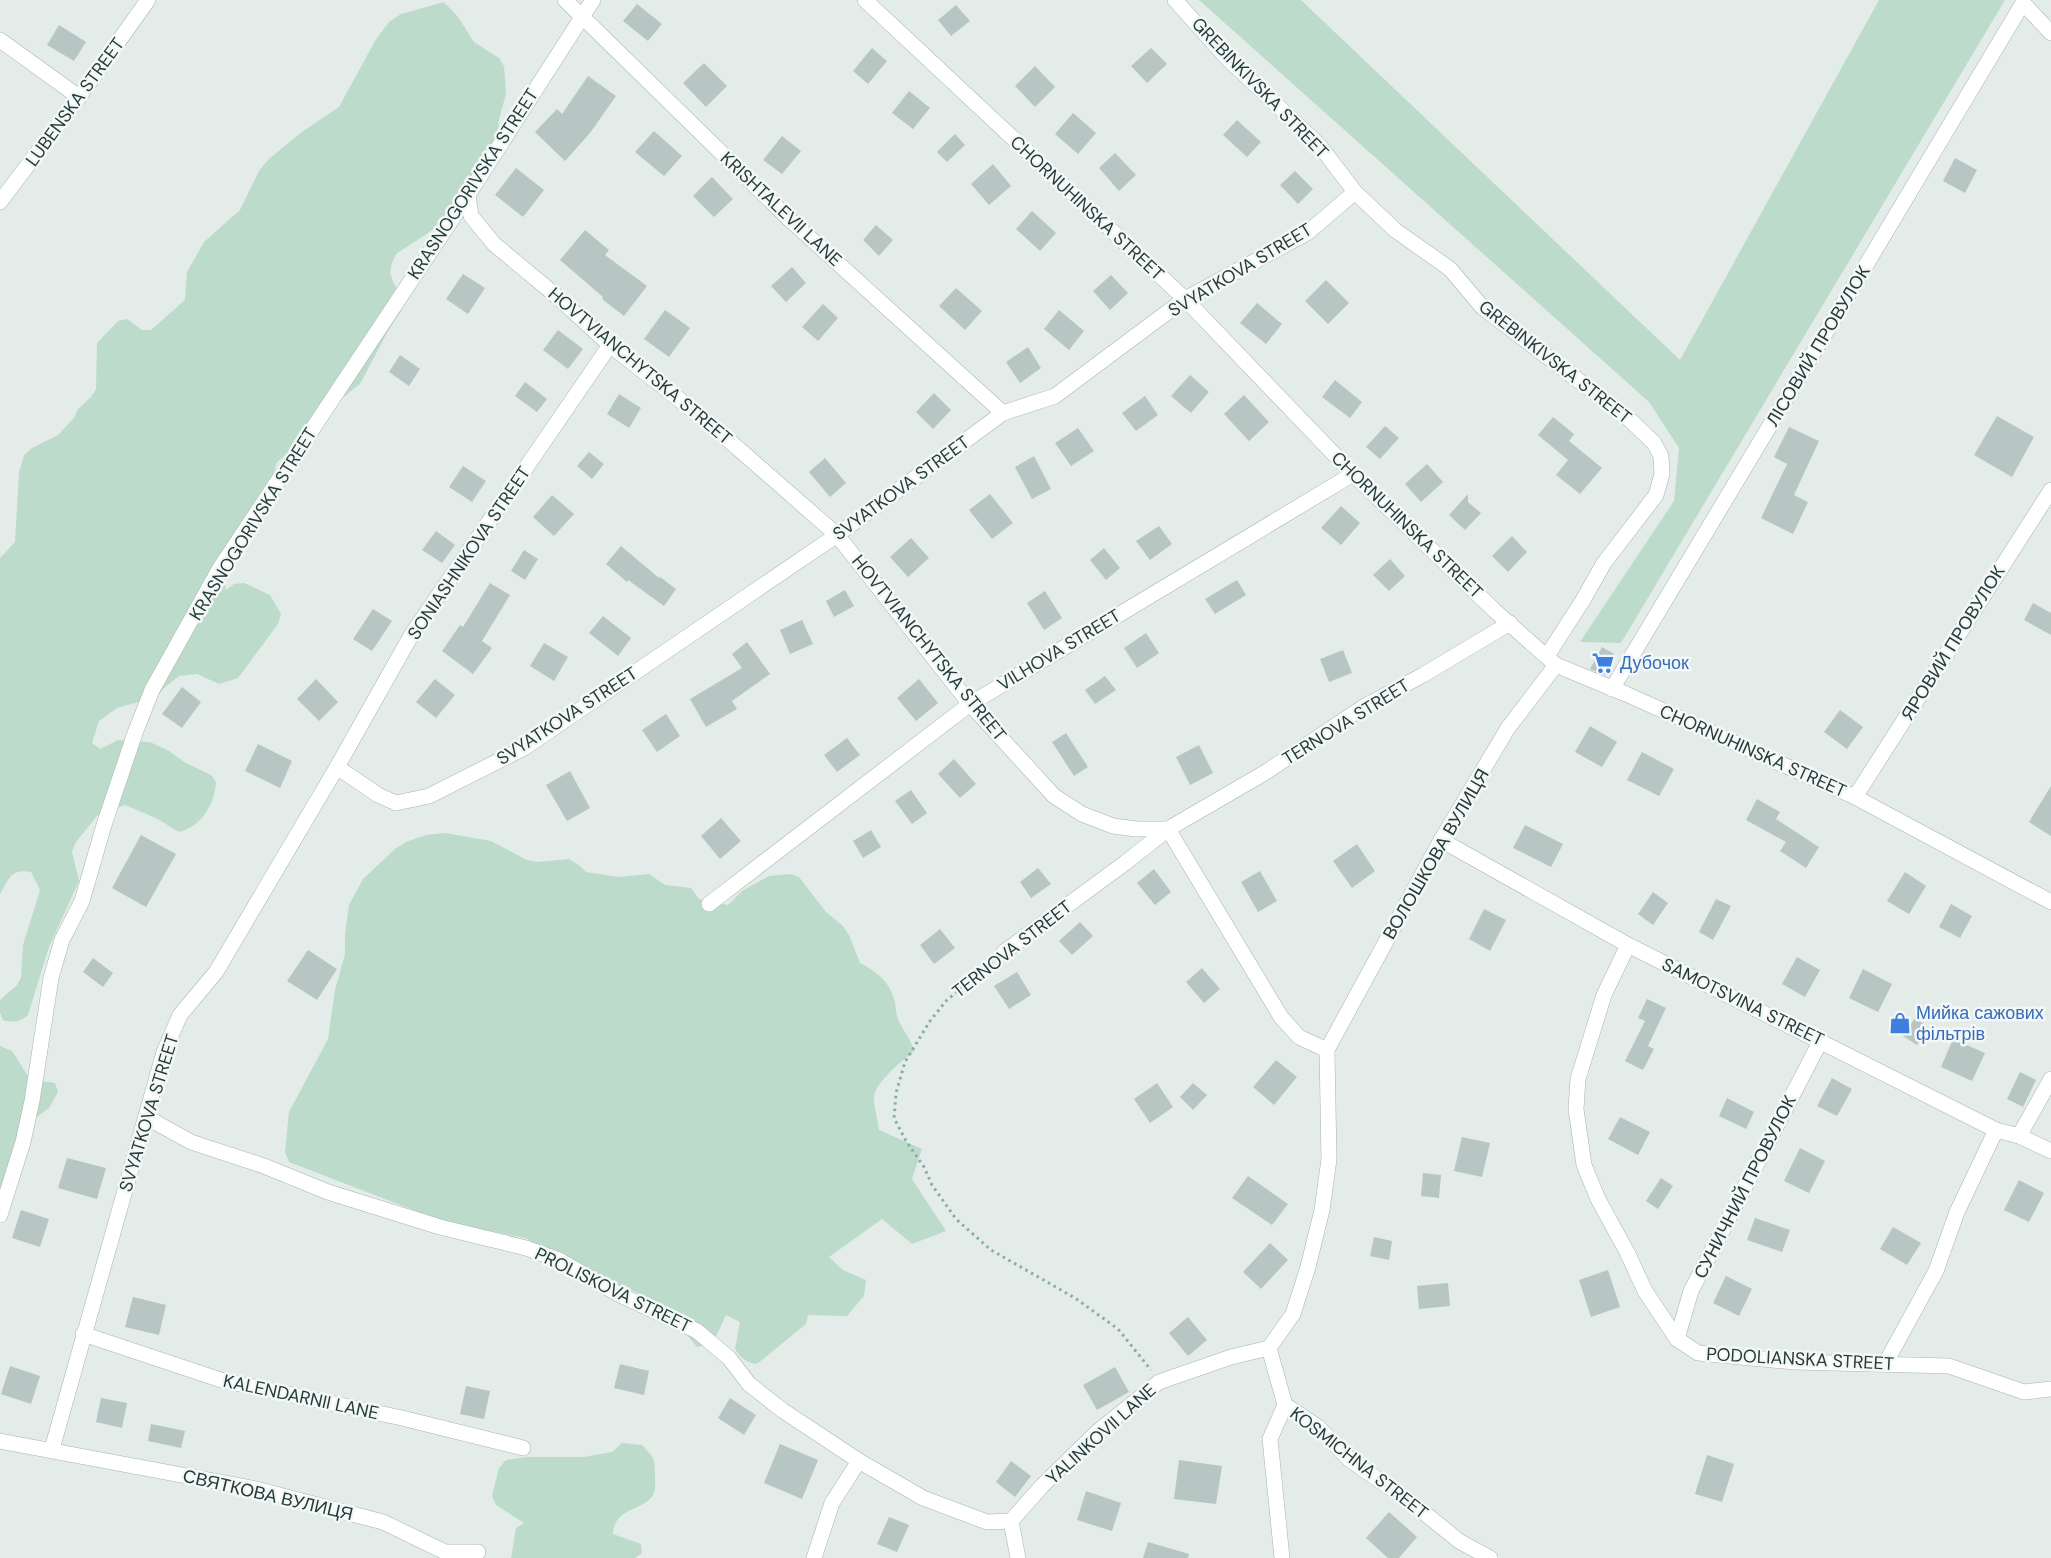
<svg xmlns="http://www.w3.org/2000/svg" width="2051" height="1558" font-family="'DM Sans',sans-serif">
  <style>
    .green { fill: #bddbcb }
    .building { fill: #b8c6c3 }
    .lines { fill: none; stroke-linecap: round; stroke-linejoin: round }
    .street-casing { stroke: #a6b4b1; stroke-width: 16 }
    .path { stroke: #86ada8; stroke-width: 3; stroke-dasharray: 2.5 4; stroke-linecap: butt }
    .street { stroke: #fff; stroke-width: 15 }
    .labels { text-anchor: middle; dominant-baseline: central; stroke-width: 5; stroke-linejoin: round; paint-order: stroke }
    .street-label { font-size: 18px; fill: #243c3a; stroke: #f3f8f7 }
    .shop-label { font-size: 18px; fill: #366cbe; stroke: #f3f8f7; text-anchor: start }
  </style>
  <rect width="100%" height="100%" fill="#e3ece9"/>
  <g class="green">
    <polygon points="1199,0 1301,0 1680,360 1879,0 2005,0 1621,643 1580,642 1674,501 1679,448 1649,402"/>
    <path d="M 444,2 L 458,17 L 474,42 L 499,58 L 504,66 L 506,94 L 498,123 L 502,137 L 493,154 L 465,182 L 440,225 L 396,254 L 392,263 L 390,273 L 394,284 L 405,300 L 401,311 L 388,331 L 360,384 L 323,413 L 300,442 L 277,462 L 264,503 L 225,580 L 226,590 L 234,584 L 244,583 L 270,595 L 281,614 L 278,624 L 238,678 L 219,684 L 197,674 L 179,676 L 163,689 L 157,697 L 117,708 L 99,721 L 92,743 L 100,749 L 118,740 L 150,742 L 169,751 L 184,762 L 211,775 L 216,782 C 215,804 201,827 179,832 L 156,818 L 125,805 L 97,816 L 76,842 L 72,852 L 79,881 L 49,947 L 28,1015 C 20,1022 14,1023 3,1020 L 0,1013 L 0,1000 L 17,985 L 21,978 L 23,945 L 40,890 L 31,872 C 11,868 9,879 0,894 L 0,558 L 15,542 L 19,473 L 24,455 L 32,448 L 58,435 L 74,418 L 78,409 L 91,397 L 96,389 L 97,343 L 118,321 L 127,319 L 142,330 L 151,330 L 185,300 L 187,272 L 204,242 L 240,210 L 259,171 L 268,160 L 299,134 L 339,107 L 375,41 L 389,22 L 401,14 Z"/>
    <path d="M 445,833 L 491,841 L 527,860 L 537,862 L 569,859 L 579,865 L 586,872 L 619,877 L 649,874 L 665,885 L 691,888 L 699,899 L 728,905 L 742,891 L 769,876 L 791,874 L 799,877 L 826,912 L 843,926 L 849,935 L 860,963 C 879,973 890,982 895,1003 C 896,1008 896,1014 898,1019 C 903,1031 911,1039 914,1051 C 902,1061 874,1083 874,1098 C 874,1108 878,1120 879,1130 L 922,1149 L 912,1179 L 946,1231 L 912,1244 L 882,1219 L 829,1257 L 843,1270 L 866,1280 L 864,1296 L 847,1316 L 808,1315 L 806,1324 L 757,1364 C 746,1363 741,1358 735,1349 L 740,1322 L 726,1315 L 713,1343 L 697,1347 L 672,1317 L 638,1293 L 568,1263 L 525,1238 L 447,1223 L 289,1162 L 285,1152 L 289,1112 L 328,1039 L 335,990 L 345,954 L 345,934 L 349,905 L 363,879 L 395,849 L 406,842 L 426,835 Z"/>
    <polygon points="0,1046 12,1051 28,1076 36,1080 55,1083 58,1092 49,1108 19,1130 0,1194"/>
    <path d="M 622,1443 L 642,1445 C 654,1458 655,1457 655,1476 C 655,1482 656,1489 653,1495 C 644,1511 614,1507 613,1534 L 641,1544 L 642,1553 L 635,1558 L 511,1558 L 516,1528 L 524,1523 L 496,1505 L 492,1496 L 499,1468 L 506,1460 L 526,1457 L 584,1457 L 612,1452 Z"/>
  </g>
  <g class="building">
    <polygon points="637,4 662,24 648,41 623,21"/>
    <polygon points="956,5 970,21 951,36 938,20"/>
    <polygon points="59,25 86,42 74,61 47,45"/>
    <polygon points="872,48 887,61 868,84 853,71"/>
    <polygon points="1151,48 1167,64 1147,83 1131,66"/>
    <polygon points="704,63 727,86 706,107 683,83"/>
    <polygon points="1035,66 1055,87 1035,107 1015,86"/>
    <polygon points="588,76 616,96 590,133 565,161 535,132 557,109 562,114"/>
    <polygon points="909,91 930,108 913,129 892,113"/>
    <polygon points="1073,113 1096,133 1078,154 1055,134"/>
    <polygon points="1237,120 1261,142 1247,157 1223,135"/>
    <polygon points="654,131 682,156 664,176 635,152"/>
    <polygon points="955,134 965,145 947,162 937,152"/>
    <polygon points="782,136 801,151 782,174 763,160"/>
    <polygon points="1115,153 1136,175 1119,191 1099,168"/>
    <polygon points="1955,158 1977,170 1965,193 1943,181"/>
    <polygon points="993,164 1011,186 989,205 971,184"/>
    <polygon points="516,168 544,190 523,217 495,195"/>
    <polygon points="1295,171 1313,189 1298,204 1280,185"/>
    <polygon points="712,177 733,199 714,217 693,196"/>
    <polygon points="1032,211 1056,233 1040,251 1016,229"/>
    <polygon points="876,225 893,240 879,256 863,240"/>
    <polygon points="585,230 609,250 605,255 647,286 624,316 602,299 603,297 560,260"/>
    <polygon points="792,267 806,283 786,302 771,286"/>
    <polygon points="463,274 485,288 468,314 446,299"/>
    <polygon points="1111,275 1128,293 1110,310 1093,291"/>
    <polygon points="1326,280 1349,303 1328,324 1305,301"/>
    <polygon points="956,288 982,311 965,330 939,306"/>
    <polygon points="1257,303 1282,324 1266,344 1240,323"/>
    <polygon points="823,304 838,318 818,341 802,327"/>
    <polygon points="665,310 690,328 669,357 644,339"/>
    <polygon points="1059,310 1084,331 1069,350 1044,329"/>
    <polygon points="558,330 583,349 568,369 543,350"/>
    <polygon points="1028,347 1041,368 1020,383 1006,362"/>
    <polygon points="400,355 420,369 409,386 389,372"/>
    <polygon points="1190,375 1209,392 1191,413 1171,396"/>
    <polygon points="1335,380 1362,402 1350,418 1322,397"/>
    <polygon points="525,382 547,399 537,412 515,396"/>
    <polygon points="934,393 951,410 933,429 916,412"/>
    <polygon points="619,394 641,408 629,428 607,414"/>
    <polygon points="1244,395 1269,422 1249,441 1224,414"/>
    <polygon points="1145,396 1158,415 1136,431 1122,413"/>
    <polygon points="1997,416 2034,437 2012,477 1974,455"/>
    <polygon points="1553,417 1574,434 1569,441 1602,468 1580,494 1556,475 1568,460 1538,435"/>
    <polygon points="1385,426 1399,438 1380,459 1366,447"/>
    <polygon points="1789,427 1819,441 1794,495 1808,502 1793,534 1761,518 1787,464 1774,457"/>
    <polygon points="1078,428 1094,451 1071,466 1055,443"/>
    <polygon points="589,452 604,464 592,479 577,466"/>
    <polygon points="1034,456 1051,489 1032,499 1015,467"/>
    <polygon points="825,458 846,483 830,497 809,472"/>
    <polygon points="1427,464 1443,482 1421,502 1405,484"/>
    <polygon points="463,466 486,481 472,502 449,487"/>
    <polygon points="990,494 1013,523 992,539 969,510"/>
    <polygon points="1468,494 1468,502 1481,513 1465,530 1449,515"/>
    <polygon points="552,495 574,514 554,536 533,517"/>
    <polygon points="1341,506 1360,523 1341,545 1321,528"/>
    <polygon points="1159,526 1172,544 1150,560 1136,541"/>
    <polygon points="436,531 455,545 442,563 422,550"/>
    <polygon points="1512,536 1527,552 1508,572 1492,556"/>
    <polygon points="911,538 929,558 908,577 890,557"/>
    <polygon points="621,546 659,578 660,577 676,589 664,606 628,580 627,582 606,564"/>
    <polygon points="1104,548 1120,568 1106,580 1090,560"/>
    <polygon points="524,550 538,559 525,580 511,571"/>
    <polygon points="1390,559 1405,576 1389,591 1373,575"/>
    <polygon points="1237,580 1246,595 1215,614 1205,599"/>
    <polygon points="490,583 510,595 482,641 492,648 473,674 442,651 460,625 463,627"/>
    <polygon points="845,590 854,606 834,617 826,601"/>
    <polygon points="1045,591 1062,618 1044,630 1027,603"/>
    <polygon points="2033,603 2051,613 2051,635 2024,620"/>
    <polygon points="373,609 392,621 372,651 353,639"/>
    <polygon points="603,616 631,638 618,656 589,633"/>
    <polygon points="802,620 813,644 790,654 780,630"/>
    <polygon points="1146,633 1159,653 1137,668 1124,648"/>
    <polygon points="747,642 770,674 732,701 737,709 706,727 690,699 742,668 732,654"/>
    <polygon points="544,643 568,657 554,681 530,666"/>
    <polygon points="1602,647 1616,655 1605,675 1590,669"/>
    <polygon points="1343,650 1352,673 1329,682 1320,659"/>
    <polygon points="1105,676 1116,690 1095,704 1085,690"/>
    <polygon points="316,679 338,702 319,721 297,699"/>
    <polygon points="435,679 455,695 436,718 416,702"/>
    <polygon points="919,679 938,703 916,721 897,698"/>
    <polygon points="182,687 201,702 182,728 162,714"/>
    <polygon points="1840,710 1863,727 1847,749 1824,732"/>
    <polygon points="666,714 680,736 657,752 642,730"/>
    <polygon points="1590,726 1617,742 1602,767 1575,752"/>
    <polygon points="1066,733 1088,767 1074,776 1052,742"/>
    <polygon points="847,738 860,755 837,772 824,755"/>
    <polygon points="258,744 292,761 280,788 245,771"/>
    <polygon points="1199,745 1213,773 1190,785 1176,757"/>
    <polygon points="1642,752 1674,769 1659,796 1627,780"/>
    <polygon points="954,759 976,784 960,798 938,774"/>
    <polygon points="570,771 590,808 567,821 546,785"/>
    <polygon points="2051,786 2051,836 2029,822"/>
    <polygon points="911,790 927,813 912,824 895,801"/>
    <polygon points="1757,799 1780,812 1776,819 1819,847 1806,868 1780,851 1786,842 1746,820"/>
    <polygon points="721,818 741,841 720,859 701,836"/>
    <polygon points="1525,825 1563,844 1551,867 1513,848"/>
    <polygon points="871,830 881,847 863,858 853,841"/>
    <polygon points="141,835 176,854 146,907 112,888"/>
    <polygon points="1357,844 1375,871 1352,888 1333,861"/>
    <polygon points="1038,868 1051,884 1031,898 1020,882"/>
    <polygon points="1154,869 1171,892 1155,905 1137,883"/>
    <polygon points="1260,871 1277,901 1258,912 1241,882"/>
    <polygon points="1905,872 1926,886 1909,914 1887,901"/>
    <polygon points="1653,892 1668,903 1653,925 1638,914"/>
    <polygon points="1716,899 1731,906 1713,940 1699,932"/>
    <polygon points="1951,904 1972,916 1960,938 1939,927"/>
    <polygon points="1484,909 1506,920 1490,951 1469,939"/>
    <polygon points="1080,922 1093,936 1072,955 1059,941"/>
    <polygon points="940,929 955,948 934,964 920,945"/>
    <polygon points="308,950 337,969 317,1000 287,981"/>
    <polygon points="1797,957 1820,970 1805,997 1782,984"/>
    <polygon points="93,958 113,973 103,987 83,972"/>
    <polygon points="1202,968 1220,989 1204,1003 1186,982"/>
    <polygon points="1863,969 1892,984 1878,1012 1849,998"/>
    <polygon points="1017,972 1031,995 1009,1009 994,986"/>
    <polygon points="1647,999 1666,1008 1648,1046 1654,1049 1643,1070 1625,1061 1645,1021 1638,1018"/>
    <polygon points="1915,1018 1929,1028 1917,1045 1903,1036"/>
    <polygon points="1953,1039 1985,1053 1972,1081 1941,1067"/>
    <polygon points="1276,1060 1297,1077 1274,1105 1253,1087"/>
    <polygon points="2020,1072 2036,1080 2023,1107 2007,1099"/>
    <polygon points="1832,1078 1852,1089 1837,1116 1817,1106"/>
    <polygon points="1157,1083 1173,1107 1150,1123 1134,1099"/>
    <polygon points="1193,1083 1207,1095 1193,1110 1180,1097"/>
    <polygon points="1727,1098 1754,1112 1746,1129 1719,1116"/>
    <polygon points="1620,1117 1650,1132 1638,1155 1608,1139"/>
    <polygon points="1462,1137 1490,1143 1482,1177 1454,1171"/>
    <polygon points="1800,1148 1825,1161 1809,1193 1784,1181"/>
    <polygon points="67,1158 106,1168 97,1199 58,1188"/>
    <polygon points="1423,1173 1441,1175 1439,1198 1421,1196"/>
    <polygon points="1248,1176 1288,1204 1272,1225 1232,1198"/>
    <polygon points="1661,1178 1673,1186 1658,1209 1646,1201"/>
    <polygon points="2019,1180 2044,1193 2029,1222 2004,1210"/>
    <polygon points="21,1210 49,1219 40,1247 12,1238"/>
    <polygon points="1755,1218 1790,1230 1782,1252 1747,1240"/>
    <polygon points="1893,1227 1921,1243 1907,1265 1880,1249"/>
    <polygon points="1374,1237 1392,1241 1389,1260 1370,1256"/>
    <polygon points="1270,1243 1288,1260 1261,1289 1243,1272"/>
    <polygon points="1608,1270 1620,1307 1591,1317 1579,1280"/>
    <polygon points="1726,1276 1752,1289 1739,1316 1713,1303"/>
    <polygon points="1448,1283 1450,1306 1419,1309 1417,1286"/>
    <polygon points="133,1297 166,1305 159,1335 125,1327"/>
    <polygon points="1188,1317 1207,1340 1188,1356 1169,1333"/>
    <polygon points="620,1364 649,1371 644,1395 614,1388"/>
    <polygon points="10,1366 40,1376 31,1404 1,1394"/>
    <polygon points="1115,1367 1129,1392 1097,1410 1083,1385"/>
    <polygon points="466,1386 490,1391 484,1419 460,1414"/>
    <polygon points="101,1398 127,1403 122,1428 96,1422"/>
    <polygon points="730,1398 756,1415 744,1435 718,1418"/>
    <polygon points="151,1424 185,1431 181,1448 148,1441"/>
    <polygon points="780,1444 818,1460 802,1499 764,1483"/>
    <polygon points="1707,1455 1734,1464 1722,1502 1695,1494"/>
    <polygon points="1179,1460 1222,1466 1216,1504 1174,1499"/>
    <polygon points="1011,1461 1031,1476 1015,1497 996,1482"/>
    <polygon points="1086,1491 1121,1503 1112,1531 1077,1520"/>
    <polygon points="1389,1512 1417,1537 1399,1558 1388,1558 1366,1538"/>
    <polygon points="889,1517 909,1525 897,1552 877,1544"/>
    <polygon points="1148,1542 1189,1554 1188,1558 1143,1558"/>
  </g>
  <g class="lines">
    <g class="street-casing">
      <g id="street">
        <polyline points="565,0 788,218 1003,413"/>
        <polyline points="865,0 1185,299 1353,474 1495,611 1556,665 1626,694 1855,797 2051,902"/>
        <polyline points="1175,0 1226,57 1320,146 1355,192 1395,230 1450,269 1483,308 1628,418 1654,443 1661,456 1662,474 1656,495 1604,563 1583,600 1547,656"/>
        <polyline points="0,40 79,97"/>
        <polyline points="468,195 471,216 494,244 553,293 610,345 709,423 837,535 970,704 1054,796 1082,814 1113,826 1136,829 1168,829 1281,1017 1299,1037 1327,1050"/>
        <polyline points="0,202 79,97 148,0"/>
        <polyline points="1612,689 2023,3 2051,33"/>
        <polyline points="337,767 412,634 610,345"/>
        <polyline points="1855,797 2051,490"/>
        <polyline points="1441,840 1628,945 1996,1130 2019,1136 2051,1151"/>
        <polyline points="709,904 970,704 1353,474"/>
        <polyline points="1628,945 1604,995 1578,1079 1576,1109 1584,1165 1598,1199 1627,1252 1645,1291 1677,1339 1698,1353 1795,1362 1949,1366 2024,1392 2051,1389"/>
        <polyline points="1004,952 1125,863 1168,829 1266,772 1365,706 1423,675 1510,623"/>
        <polyline points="146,1117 191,1142 264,1166 328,1192 440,1227 526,1248 559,1260 618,1294 697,1331 729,1358 749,1384 782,1410 859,1461 923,1498 987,1522 1011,1521"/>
        <polyline points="2019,1136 2051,1079"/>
        <polyline points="0,1215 23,1142 32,1101 51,978 62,940 82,901 104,825 135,733 152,690 220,568 468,195 593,0"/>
        <polyline points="83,1334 221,1380 402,1418 523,1448"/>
        <polyline points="1677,1339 1691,1291 1821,1040"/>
        <polyline points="1885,1364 1936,1271 1957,1212 1996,1130"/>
        <polyline points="0,1441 256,1489 383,1522 445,1552 478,1552"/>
        <polyline points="52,1449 164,1052 180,1015 216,972 337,767 378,795 396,803 429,796 524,748 837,535 1003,413 1055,396 1185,299 1307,233 1355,192"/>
        <polyline points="814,1558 832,1503 859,1461"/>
        <polyline points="1018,1558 1011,1521 1042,1486 1096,1433 1159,1382 1231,1357 1269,1348"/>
        <polyline points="1282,1558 1270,1439 1285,1405"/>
        <polyline points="1490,1558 1459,1541 1412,1503 1350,1460 1318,1427 1285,1405 1269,1348 1293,1314 1308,1267 1322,1210 1329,1159 1327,1050 1441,840 1508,728 1556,665"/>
      </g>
    </g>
    <polyline class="path" points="992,962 946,1001 930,1021 905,1062 896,1093 894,1118 906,1141 924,1167 932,1185 956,1219 991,1250 1075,1298 1118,1329 1151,1370"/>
    <use href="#street" class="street"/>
  </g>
  <defs>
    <g id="supermarket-bare" transform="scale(1.725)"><path d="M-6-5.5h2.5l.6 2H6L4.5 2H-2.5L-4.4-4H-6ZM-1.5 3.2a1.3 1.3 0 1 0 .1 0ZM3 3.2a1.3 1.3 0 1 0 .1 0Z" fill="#3f7fe0" stroke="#f3f8f7" stroke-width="2.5" paint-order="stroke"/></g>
    <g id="shop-bare" transform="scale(1.725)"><path d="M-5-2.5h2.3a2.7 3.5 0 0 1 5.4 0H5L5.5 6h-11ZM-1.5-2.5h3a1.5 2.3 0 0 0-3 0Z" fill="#3f7fe0" stroke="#f3f8f7" stroke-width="2.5" paint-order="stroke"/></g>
  </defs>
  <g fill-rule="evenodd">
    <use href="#supermarket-bare" x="1603" y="663"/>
    <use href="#shop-bare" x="1900" y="1023"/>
  </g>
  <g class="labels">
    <g class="street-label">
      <text transform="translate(1260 88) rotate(46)">GREBINKIVSKA STREET</text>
      <text transform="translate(75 102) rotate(-54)">LUBENSKA STREET</text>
      <text transform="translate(473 184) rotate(-57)">KRASNOGORIVSKA STREET</text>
      <text transform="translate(1087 208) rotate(43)">CHORNUHINSKA STREET</text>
      <text transform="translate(781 209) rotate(43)">KRISHTALEVII LANE</text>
      <text transform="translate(1240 270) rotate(-31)">SVYATKOVA STREET</text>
      <text transform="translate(1818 346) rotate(-59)">ЛІСОВИЙ ПРОВУЛОК</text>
      <text transform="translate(1555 362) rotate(38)">GREBINKIVSKA STREET</text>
      <text transform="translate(640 366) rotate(40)">HOVTVIANCHYTSKA STREET</text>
      <text transform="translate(901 488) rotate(-36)">SVYATKOVA STREET</text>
      <text transform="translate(253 524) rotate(-58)">KRASNOGORIVSKA STREET</text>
      <text transform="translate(1407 525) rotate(44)">CHORNUHINSKA STREET</text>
      <text transform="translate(469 553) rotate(-56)">SONIASHNIKOVA STREET</text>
      <text transform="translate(1953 643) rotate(-58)">ЯРОВИЙ ПРОВУЛОК</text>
      <text transform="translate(929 648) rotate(51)">HOVTVIANCHYTSKA STREET</text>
      <text transform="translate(1059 650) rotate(-31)">VILHOVA STREET</text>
      <text transform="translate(567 716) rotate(-33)">SVYATKOVA STREET</text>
      <text transform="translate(1346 722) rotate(-32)">TERNOVA STREET</text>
      <text transform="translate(1753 751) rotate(24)">CHORNUHINSKA STREET</text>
      <text transform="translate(1436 854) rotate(-60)">ВОЛОШКОВА ВУЛИЦЯ</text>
      <text transform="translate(1012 949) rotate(-38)">TERNOVA STREET</text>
      <text transform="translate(1743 1002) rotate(26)">SAMOTSVINA STREET</text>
      <text transform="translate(149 1113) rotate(-73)">SVYATKOVA STREET</text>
      <text transform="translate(1745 1187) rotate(-63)">СУНИЧНИЙ ПРОВУЛОК</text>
      <text transform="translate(613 1290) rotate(26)">PROLISKOVA STREET</text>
      <text transform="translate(1800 1359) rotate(3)">PODOLIANSKA STREET</text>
      <text transform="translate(301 1397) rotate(12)">KALENDARNII LANE</text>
      <text transform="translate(1101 1434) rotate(-42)">YALINKOVII LANE</text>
      <text transform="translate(1359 1463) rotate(38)">KOSMICHNA STREET</text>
      <text transform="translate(268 1495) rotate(13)">СВЯТКОВА ВУЛИЦЯ</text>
    </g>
    <g class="shop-label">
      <text x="1620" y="663">Дубочок</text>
      <text x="1916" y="1013">Мийка сажових<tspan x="1916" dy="21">фільтрів</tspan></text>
    </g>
  </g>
</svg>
